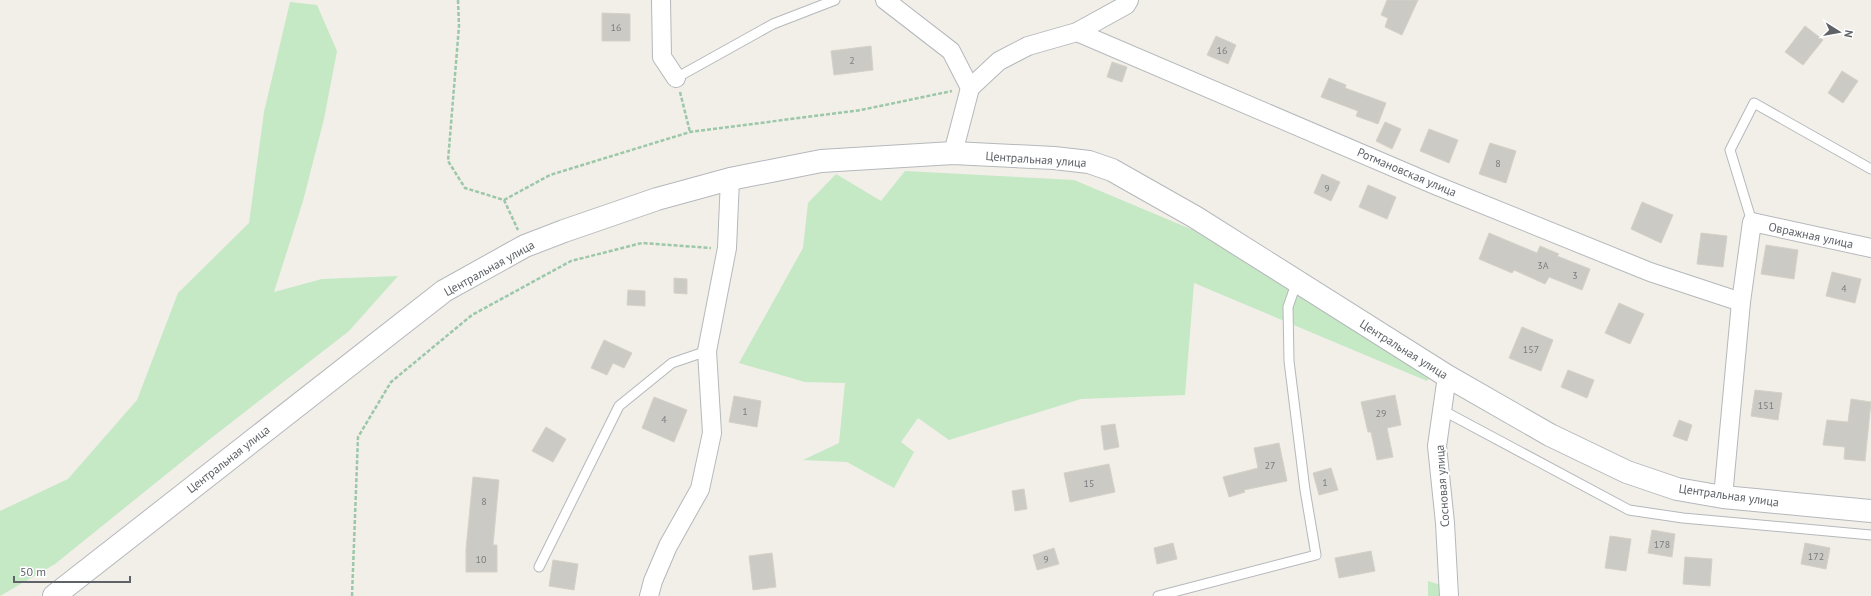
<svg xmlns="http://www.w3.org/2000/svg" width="1871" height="596" font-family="'PT Sans',sans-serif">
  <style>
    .green { fill: #c5e8c5 }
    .building { fill: #cccac5; stroke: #d6d1c6 }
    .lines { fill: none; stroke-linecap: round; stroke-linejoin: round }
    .service-casing { stroke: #b5b8bc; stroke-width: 11 }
    .minor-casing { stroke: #b5b8bc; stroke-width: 20 }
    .tertiary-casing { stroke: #b5b8bc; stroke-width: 24 }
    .path { stroke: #9cc7a9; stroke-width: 2.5; stroke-dasharray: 4 2; stroke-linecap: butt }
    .service { stroke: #fff; stroke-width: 9 }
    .minor { stroke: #fff; stroke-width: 18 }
    .tertiary { stroke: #fff; stroke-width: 22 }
    .labels { text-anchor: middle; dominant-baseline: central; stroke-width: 4; stroke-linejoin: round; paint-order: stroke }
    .number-label { font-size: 10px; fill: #7a7d7f }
    .street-label { font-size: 12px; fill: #5f6368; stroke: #fff }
  </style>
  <rect width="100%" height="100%" fill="#f1efe8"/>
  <g class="green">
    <polygon points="290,2 317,5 337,51 324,119 303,201 274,292 322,279 398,276 349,331 210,439 55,564 0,596 0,511 68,479 137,400 178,293 249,223 264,112"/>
    <polygon points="905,171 1074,180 1193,230 1431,376 1427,381 1194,283 1185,395 1081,399 949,440 918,418 901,442 914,452 894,488 847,462 803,460 839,443 845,383 805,382 739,363 803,248 808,203 836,174 881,201"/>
    <polygon points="1428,581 1441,585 1443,596 1428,596"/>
  </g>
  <g class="building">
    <polygon points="1387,0 1418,0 1402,35 1385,27 1388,18 1381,15"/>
    <polygon points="602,13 630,14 630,41 602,41"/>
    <polygon points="1805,26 1823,40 1803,65 1785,52"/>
    <polygon points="1216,36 1236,45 1228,64 1207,55"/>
    <polygon points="871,46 873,70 834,75 831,51"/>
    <polygon points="1112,62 1127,67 1122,82 1107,77"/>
    <polygon points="1842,71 1858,81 1843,103 1828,93"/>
    <polygon points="1329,78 1346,85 1345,88 1386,103 1378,124 1356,116 1358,111 1321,97"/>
    <polygon points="1385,122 1401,129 1392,149 1376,141"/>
    <polygon points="1429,129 1458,140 1449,163 1420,151"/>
    <polygon points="1490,143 1516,151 1506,183 1479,174"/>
    <polygon points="1322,174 1340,182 1331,201 1314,193"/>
    <polygon points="1368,185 1396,197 1387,219 1359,207"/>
    <polygon points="1642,202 1673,215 1661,243 1631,229"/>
    <polygon points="1489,233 1537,253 1540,246 1559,254 1557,256 1590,269 1582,290 1549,277 1545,284 1514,270 1512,273 1479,259"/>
    <polygon points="1701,233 1727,236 1723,267 1697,264"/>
    <polygon points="1766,245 1798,250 1794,279 1761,274"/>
    <polygon points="1832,272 1861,279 1855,303 1826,296"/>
    <polygon points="674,278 687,279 687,294 674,293"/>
    <polygon points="628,290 645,291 645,306 627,305"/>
    <polygon points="1619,303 1644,314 1630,344 1605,333"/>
    <polygon points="1522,327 1553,340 1541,371 1509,358"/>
    <polygon points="604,340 632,353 624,368 613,363 607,375 591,368"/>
    <polygon points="1568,370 1594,380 1587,398 1561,387"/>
    <polygon points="1755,390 1782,393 1778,420 1751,416"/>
    <polygon points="1395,395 1401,425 1387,428 1393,457 1377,460 1371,432 1368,432 1361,402"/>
    <polygon points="734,396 761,401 757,427 729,422"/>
    <polygon points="654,397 687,410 674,442 642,428"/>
    <polygon points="1851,399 1871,402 1865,461 1844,459 1845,447 1823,445 1827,420 1848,422"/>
    <polygon points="1679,420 1692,425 1687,441 1673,436"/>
    <polygon points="1115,424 1119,447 1104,450 1101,426"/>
    <polygon points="546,427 566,439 553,462 532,451"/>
    <polygon points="1279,443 1287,481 1244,490 1245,492 1229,497 1223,477 1258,468 1254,448"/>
    <polygon points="1109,464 1115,492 1070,502 1064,473"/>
    <polygon points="1331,468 1338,490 1319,495 1313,473"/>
    <polygon points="473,477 499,480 493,545 497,545 497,572 466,572 466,549"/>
    <polygon points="1024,489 1027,509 1015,511 1012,491"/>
    <polygon points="1652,530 1675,534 1672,557 1648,553"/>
    <polygon points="1610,536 1631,539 1626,571 1605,568"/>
    <polygon points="1173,543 1177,559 1157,564 1154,548"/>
    <polygon points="1805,543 1830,548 1826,569 1801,564"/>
    <polygon points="1054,548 1059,564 1037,570 1033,555"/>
    <polygon points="1371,551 1375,571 1339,578 1335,558"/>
    <polygon points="772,553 776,587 753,590 749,556"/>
    <polygon points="1685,557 1712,559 1710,586 1683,584"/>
    <polygon points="553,560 578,564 574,590 549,586"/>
  </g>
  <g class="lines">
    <g class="service-casing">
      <g id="service">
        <polyline points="676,78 773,24 835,0"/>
        <polyline points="1752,222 1730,150 1754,103 1871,169"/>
        <polyline points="1442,410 1629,510 1683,518 1871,535"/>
        <polyline points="539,567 619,406 672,363 707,351"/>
        <polyline points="1158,596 1316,555 1305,490 1289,361 1288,307 1297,281"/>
      </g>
    </g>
    <g class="minor-casing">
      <g id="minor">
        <polyline points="661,0 662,57 676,78"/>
        <polyline points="885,0 951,51 970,88"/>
        <polyline points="1077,32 1435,185 1650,272 1741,302"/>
        <polyline points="953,153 970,88 999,61 1028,46 1077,32 1126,5 1129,0"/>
        <polyline points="1447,376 1437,446 1445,523 1449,596"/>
        <polyline points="1723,497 1741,302 1752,222 1871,248"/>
        <polyline points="649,596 653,581 668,546 700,489 712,433 707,351 727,248 730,179"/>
      </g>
    </g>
    <g class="tertiary-casing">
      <polyline id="tertiary" points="54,596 444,291 525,246 564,231 657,199 730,179 821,161 953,153 1054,158 1089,162 1112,170 1195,217 1447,376 1550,435 1627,472 1677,489 1723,497 1871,511"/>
    </g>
    <g class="path">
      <polyline points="458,0 459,26 448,161 465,188 504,200 518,230"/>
      <polyline points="680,92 690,132"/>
      <polyline points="504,200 550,175 690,132 861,110 952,91"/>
      <polyline points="352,596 358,437 391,382 472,315 571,261 642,243 711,248"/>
    </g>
    <use href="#service" class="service"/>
    <use href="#minor" class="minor"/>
    <use href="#tertiary" class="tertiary"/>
  </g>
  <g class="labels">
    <g class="number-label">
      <text x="616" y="27">16</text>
      <text x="1222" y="50">16</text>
      <text x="852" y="60">2</text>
      <text x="1498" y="163">8</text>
      <text x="1327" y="188">9</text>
      <text x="1543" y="265">3А</text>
      <text x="1575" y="275">3</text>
      <text x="1844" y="288">4</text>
      <text x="1531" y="349">157</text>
      <text x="1766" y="405">151</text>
      <text x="745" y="411">1</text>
      <text x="1381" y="413">29</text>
      <text x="664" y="419">4</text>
      <text x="1270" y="465">27</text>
      <text x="1325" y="482">1</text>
      <text x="1089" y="483">15</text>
      <text x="484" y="501">8</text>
      <text x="1662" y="544">178</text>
      <text x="1816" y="556">172</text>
      <text x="481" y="559">10</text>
      <text x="1046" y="559">9</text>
    </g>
    <g class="street-label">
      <text transform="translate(1036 159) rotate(4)">Центральная улица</text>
      <text transform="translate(1407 172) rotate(23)">Ротмановская улица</text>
      <text transform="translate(1811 235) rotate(12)">Овражная улица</text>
      <text transform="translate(489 268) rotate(-29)">Центральная улица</text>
      <text transform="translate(1404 349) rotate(32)">Центральная улица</text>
      <text transform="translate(228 459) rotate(-38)">Центральная улица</text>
      <text transform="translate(1442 486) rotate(-94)">Сосновая улица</text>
      <text transform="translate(1729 495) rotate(8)">Центральная улица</text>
    </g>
  </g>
  <g transform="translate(1839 32) rotate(101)" stroke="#ffffff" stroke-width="3" paint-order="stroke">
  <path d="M0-3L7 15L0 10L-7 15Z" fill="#5f6368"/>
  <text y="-6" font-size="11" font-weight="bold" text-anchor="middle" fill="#5f6368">N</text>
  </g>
  <path d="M14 576v6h116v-6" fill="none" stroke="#5f6368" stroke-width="2"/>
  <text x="20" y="576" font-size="12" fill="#5f6368" stroke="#ffffff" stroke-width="3" paint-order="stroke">50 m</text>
</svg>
